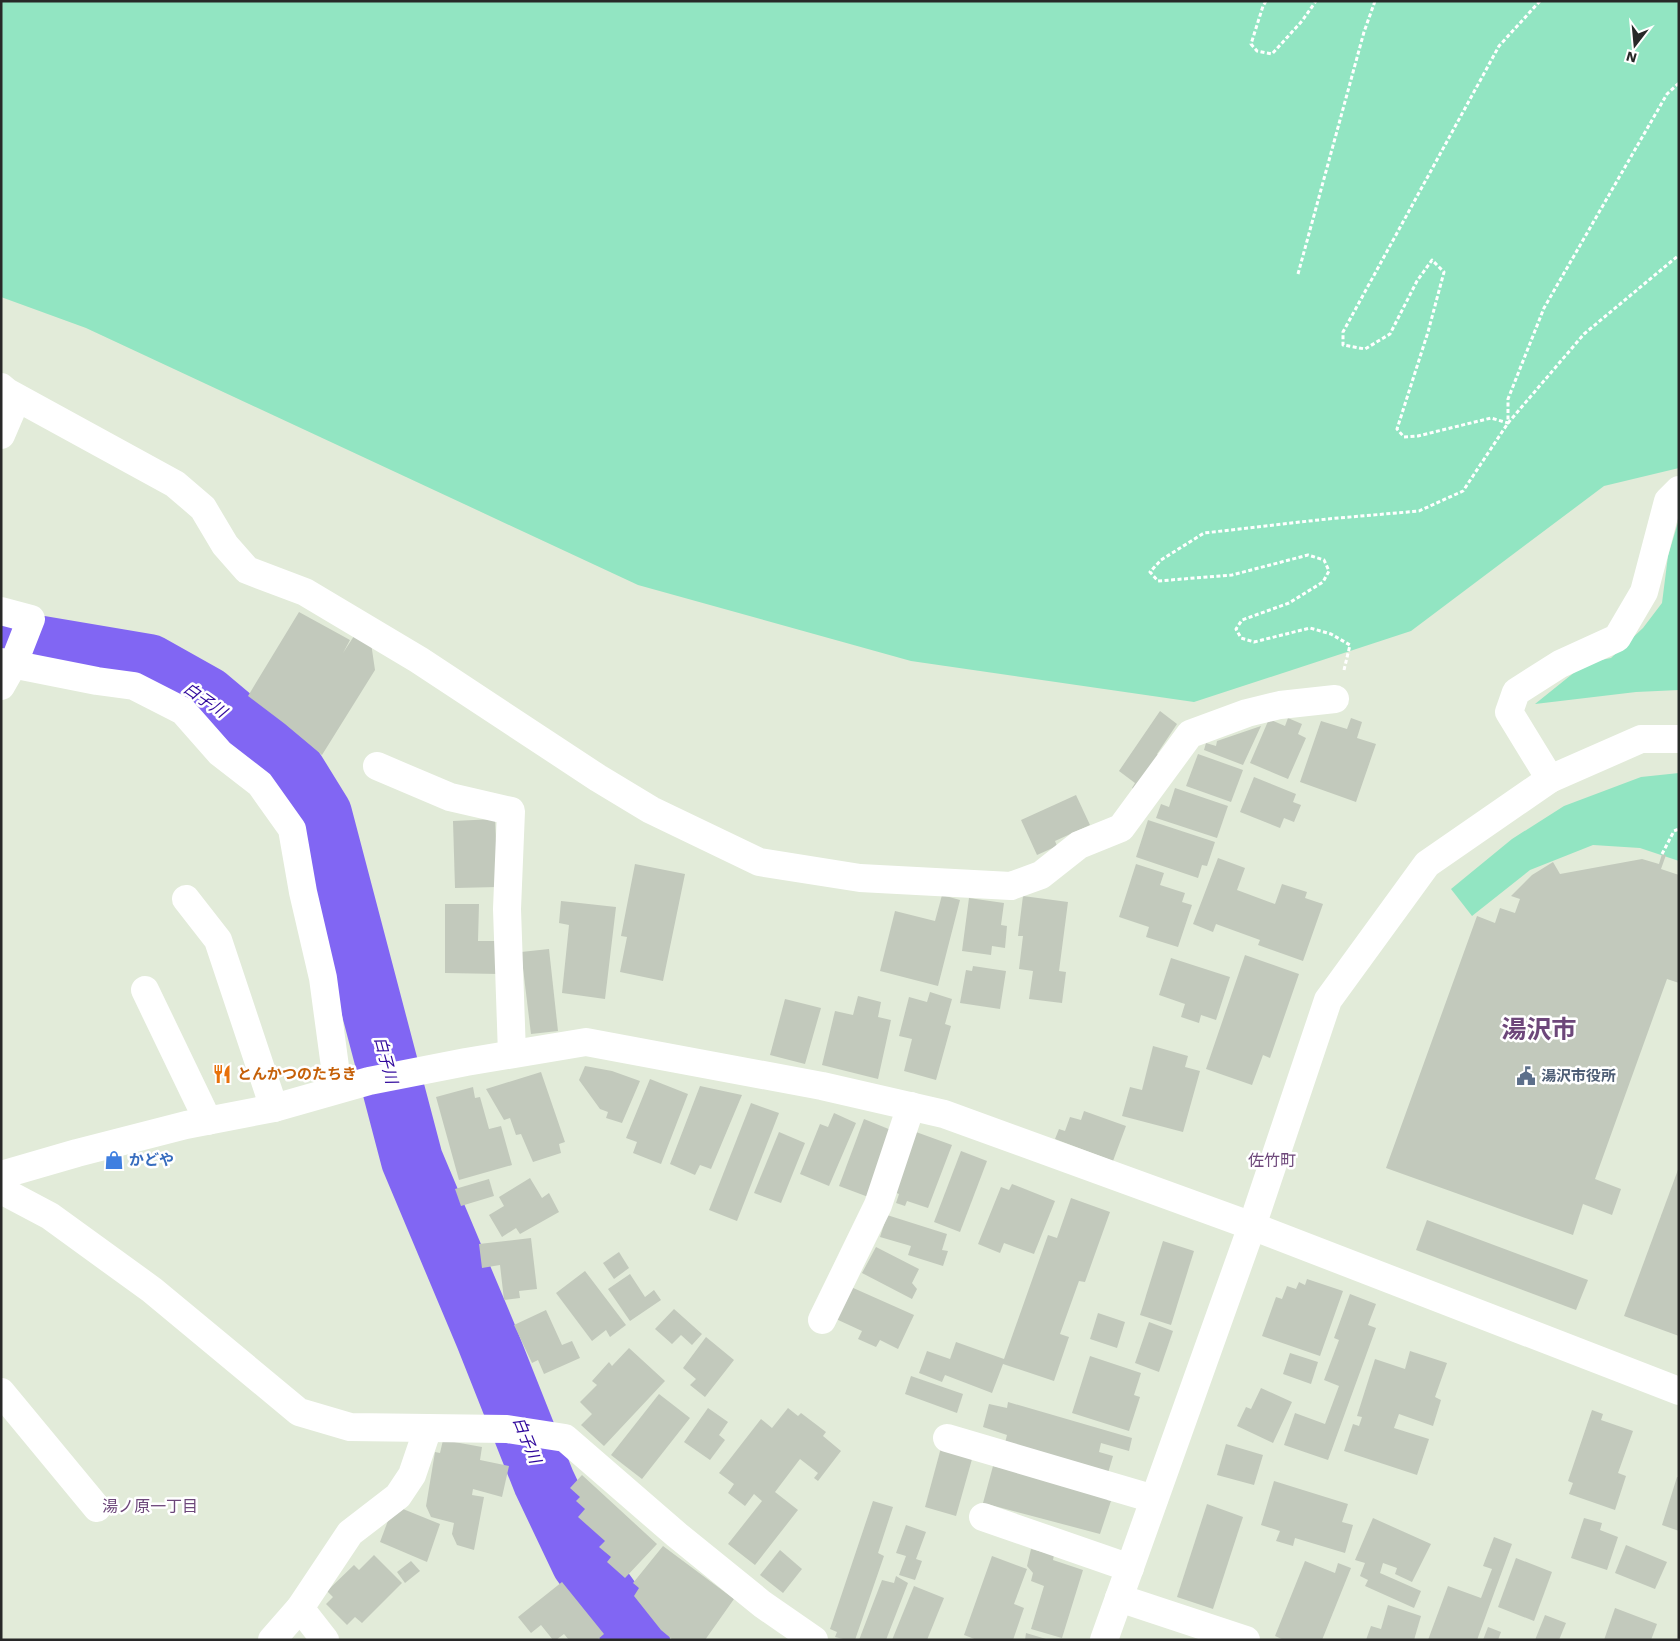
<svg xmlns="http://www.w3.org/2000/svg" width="1680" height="1641" font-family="'Work Sans','Noto Sans JP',sans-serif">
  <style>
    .green { fill: #92e5c2 }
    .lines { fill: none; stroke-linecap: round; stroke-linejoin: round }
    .river { stroke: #8166f3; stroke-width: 62 }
    .building { fill: #c2c9bc }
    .path { stroke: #fff; stroke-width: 3; stroke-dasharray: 4 2.5; stroke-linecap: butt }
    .minor { stroke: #fff; stroke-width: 28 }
    .labels { text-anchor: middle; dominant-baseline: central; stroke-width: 5; stroke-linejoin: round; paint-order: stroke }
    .food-label { font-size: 15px; font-weight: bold; fill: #c56008; stroke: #fff; text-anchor: start }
    .service-label { font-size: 15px; font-weight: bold; fill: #4e5e75; stroke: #fff; text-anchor: start }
    .shop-label { font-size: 15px; font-weight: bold; fill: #366cbe; stroke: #fff; text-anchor: start }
    .water-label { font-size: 16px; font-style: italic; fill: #30089c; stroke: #fff }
    .neighbourhood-label { font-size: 16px; fill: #6d477a; stroke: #fff }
    .town-label { font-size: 25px; font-weight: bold; fill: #6d477a; stroke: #fff }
  </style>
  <rect width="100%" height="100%" fill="#e2ebd9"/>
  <g class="green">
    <polygon points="1,1 1679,1 1679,468 1604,486 1411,631 1194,702 911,661 638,585 86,328 1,297"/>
    <polygon points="1679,519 1679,690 1636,692 1535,704 1586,663 1611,658 1643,628 1662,603 1668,556"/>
    <polygon points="1679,773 1679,861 1640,848 1593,845 1530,870 1472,916 1451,889 1512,839 1564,806 1641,777"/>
  </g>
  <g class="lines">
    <polyline class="river" points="1,640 149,665 206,697 295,772 321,814 412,1160 486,1336 544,1482 582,1562 639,1640"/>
  </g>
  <g class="building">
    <polygon points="299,612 350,640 343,653 367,616 375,670 322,755 285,724 248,696"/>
    <polygon points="1160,711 1177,724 1157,754 1164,759 1139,793 1132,788 1135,783 1119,771"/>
    <polygon points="1288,718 1302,724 1298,734 1306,738 1288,779 1250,763 1269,719 1285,726"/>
    <polygon points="1351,718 1362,722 1357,738 1376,744 1356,802 1300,782 1321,721 1347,729"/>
    <polygon points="1261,726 1243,765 1204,750 1206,743 1216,746 1217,741"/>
    <polygon points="1198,754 1243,770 1231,802 1186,786"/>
    <polygon points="1254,777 1296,794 1293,802 1301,805 1294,822 1284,818 1280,828 1240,812"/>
    <polygon points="1175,788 1228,806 1217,838 1156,818 1161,804 1169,807"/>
    <polygon points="1076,795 1090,825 1055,841 1057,846 1037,855 1021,820"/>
    <polygon points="495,819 498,887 455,888 453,821"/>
    <polygon points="1148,820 1215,842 1207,866 1202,865 1198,878 1136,857"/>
    <polygon points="1662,854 1666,855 1661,869 1679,875 1679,983 1667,979 1595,1179 1621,1189 1612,1215 1583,1204 1573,1235 1386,1168 1477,916 1495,923 1500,908 1515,913 1520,899 1511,896 1532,875 1553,862 1560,874 1642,859 1659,864"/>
    <polygon points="1218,858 1245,868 1237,890 1275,904 1282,884 1307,892 1305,898 1323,904 1303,961 1258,945 1260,940 1216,924 1213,932 1193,924"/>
    <polygon points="635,864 685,874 663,981 620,972 627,937 621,936"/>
    <polygon points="1136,864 1164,873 1160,885 1185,893 1182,902 1192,905 1178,947 1146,937 1149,927 1119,917"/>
    <polygon points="942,895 960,900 938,986 880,971 895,911 935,921"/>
    <polygon points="1023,896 1068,902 1059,971 1066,972 1062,1003 1029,999 1033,971 1019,969 1023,936 1018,936"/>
    <polygon points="969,898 1004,903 1001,925 1007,926 1005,948 992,946 991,955 962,951"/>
    <polygon points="561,901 616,907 605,999 562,993 569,925 559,923"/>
    <polygon points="445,904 479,904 478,941 499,941 499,974 445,973"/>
    <polygon points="549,949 558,1031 531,1034 521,952"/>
    <polygon points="1245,955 1299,974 1270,1058 1263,1055 1252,1085 1206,1069"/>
    <polygon points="1171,958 1230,977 1216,1020 1201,1015 1199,1023 1181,1017 1185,1004 1159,995"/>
    <polygon points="973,966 1006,971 1000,1009 960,1003 966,970 972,971"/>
    <polygon points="930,992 952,999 945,1024 951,1026 936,1080 904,1071 912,1039 899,1036 909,997 927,1002"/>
    <polygon points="858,996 881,1002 878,1017 891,1020 878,1079 822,1065 835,1011 853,1015"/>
    <polygon points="785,999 821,1008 805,1064 770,1055"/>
    <polygon points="1153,1046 1188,1056 1185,1067 1200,1071 1183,1132 1122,1116 1130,1087 1142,1090"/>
    <polygon points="585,1066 612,1071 640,1081 622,1123 606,1118 608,1112 600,1109 579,1080"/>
    <polygon points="541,1072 565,1142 559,1144 561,1153 533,1162 521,1134 516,1135 510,1118 504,1120 486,1089"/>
    <polygon points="650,1079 688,1094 661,1164 633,1153 637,1142 626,1138"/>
    <polygon points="700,1086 742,1095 711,1169 700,1165 695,1175 670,1164"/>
    <polygon points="473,1087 475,1098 480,1097 489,1129 501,1126 512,1165 459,1180 436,1097"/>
    <polygon points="751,1103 779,1113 737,1221 709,1210"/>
    <polygon points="1084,1111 1126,1126 1113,1161 1055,1139 1059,1129 1065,1131 1070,1117 1081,1120"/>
    <polygon points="834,1113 856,1123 829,1186 800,1174 820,1124 828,1127"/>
    <polygon points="864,1119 896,1132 871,1198 839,1186"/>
    <polygon points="779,1132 805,1143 781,1203 754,1193"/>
    <polygon points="916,1132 952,1145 928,1208 907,1201 905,1206 896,1203 899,1194 894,1192"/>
    <polygon points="961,1151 987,1161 960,1232 934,1222"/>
    <polygon points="1679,1167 1679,1336 1624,1316"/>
    <polygon points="530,1178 542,1198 549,1193 559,1212 520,1234 516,1228 502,1237 489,1215 504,1206 499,1197"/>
    <polygon points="489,1179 494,1196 461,1206 455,1189"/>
    <polygon points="1012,1184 1055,1201 1034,1254 1004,1243 1000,1253 978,1244 1001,1187 1009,1190"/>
    <polygon points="1071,1198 1110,1212 1085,1282 1079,1281 1060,1334 1069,1337 1054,1381 1003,1364 992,1393 945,1375 942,1382 919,1373 927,1351 950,1359 956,1342 1004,1359 1048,1235 1057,1238"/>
    <polygon points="887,1215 947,1234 942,1250 948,1251 943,1266 908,1255 911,1246 880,1237"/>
    <polygon points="1427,1220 1588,1280 1576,1310 1416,1250"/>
    <polygon points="531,1238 537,1289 519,1291 520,1298 504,1300 500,1265 482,1268 479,1244"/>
    <polygon points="1163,1241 1194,1251 1171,1325 1140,1315"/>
    <polygon points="876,1247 919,1269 912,1283 917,1289 912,1299 862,1273"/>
    <polygon points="619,1252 629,1268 614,1279 603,1263"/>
    <polygon points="585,1271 626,1325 610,1337 606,1330 592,1341 556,1293"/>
    <polygon points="630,1274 645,1297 654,1290 661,1300 630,1321 608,1289"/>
    <polygon points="1307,1279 1343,1291 1320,1356 1262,1336 1276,1297 1282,1299 1287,1286 1296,1289 1299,1282 1305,1285"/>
    <polygon points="851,1287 914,1315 898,1349 880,1340 876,1347 858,1339 862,1331 836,1319"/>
    <polygon points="1350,1294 1376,1304 1368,1325 1376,1328 1328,1460 1284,1445 1295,1413 1325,1424 1339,1386 1324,1380 1339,1340 1334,1338"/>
    <polygon points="674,1309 702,1334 692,1345 681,1335 672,1344 655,1329"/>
    <polygon points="546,1310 562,1345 572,1341 580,1358 544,1374 538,1360 532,1363 514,1325"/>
    <polygon points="1098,1313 1125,1322 1117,1348 1090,1339"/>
    <polygon points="1149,1322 1173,1331 1159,1372 1135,1363"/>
    <polygon points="706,1337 734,1360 705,1397 690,1385 696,1379 683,1368"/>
    <polygon points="629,1348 665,1381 604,1446 581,1425 592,1414 580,1402 597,1385 592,1381 609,1362 612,1366"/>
    <polygon points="1410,1351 1447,1363 1435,1397 1441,1400 1433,1426 1399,1414 1394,1428 1429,1439 1417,1475 1344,1451 1353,1424 1359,1426 1362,1417 1357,1416 1375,1359 1405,1369"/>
    <polygon points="1290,1353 1318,1362 1311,1384 1283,1374"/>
    <polygon points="1090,1356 1141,1373 1134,1395 1140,1397 1129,1431 1072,1413"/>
    <polygon points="911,1376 963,1394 957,1413 905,1394"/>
    <polygon points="1261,1388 1292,1402 1273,1443 1237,1426 1246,1407 1251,1409"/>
    <polygon points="659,1394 690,1418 642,1479 611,1455"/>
    <polygon points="1008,1402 1132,1438 1129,1451 1101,1443 1099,1452 1113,1456 1108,1473 1005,1443 1007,1435 983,1427 989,1404 1007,1408"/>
    <polygon points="708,1408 728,1422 719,1435 725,1440 710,1460 684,1442"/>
    <polygon points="788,1408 798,1416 801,1413 826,1432 823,1436 841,1451 818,1481 814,1478 818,1473 800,1459 775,1492 798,1510 755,1565 728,1544 762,1501 754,1494 745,1506 728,1493 734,1484 719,1473 761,1419 772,1428"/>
    <polygon points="1592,1410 1603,1414 1601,1420 1633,1431 1618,1473 1626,1476 1615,1510 1569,1494 1573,1483 1568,1481"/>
    <polygon points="443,1440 482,1447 480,1460 509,1466 502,1497 473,1489 472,1495 484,1497 474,1550 457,1545 452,1534 454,1523 431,1517 426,1506 435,1452 440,1453"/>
    <polygon points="942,1444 974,1452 956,1516 925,1507"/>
    <polygon points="1226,1444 1263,1455 1254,1485 1217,1475"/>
    <polygon points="993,1466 1108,1493 1107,1500 1111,1501 1100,1534 983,1503"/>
    <polygon points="582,1475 657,1544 625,1578 607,1562 611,1557 599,1547 605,1541 578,1517 585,1509 576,1501 580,1497 570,1488"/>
    <polygon points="1677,1477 1679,1477 1679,1531 1662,1525"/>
    <polygon points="1274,1481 1348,1504 1342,1522 1353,1525 1345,1553 1295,1538 1293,1546 1276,1541 1280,1531 1261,1525"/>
    <polygon points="873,1501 893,1507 878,1553 884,1556 855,1640 847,1640 835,1637 837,1632 830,1629"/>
    <polygon points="1207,1504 1243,1517 1213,1609 1177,1597"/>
    <polygon points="403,1509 440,1524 427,1562 380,1542 389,1518"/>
    <polygon points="1373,1518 1431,1544 1412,1582 1395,1574 1397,1568 1383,1563 1380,1573 1421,1591 1414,1608 1365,1586 1368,1580 1360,1576 1365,1563 1355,1560"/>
    <polygon points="1584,1518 1602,1523 1600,1530 1618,1537 1607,1570 1571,1558"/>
    <polygon points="906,1525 926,1532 916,1559 922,1561 915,1580 899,1575 906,1556 896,1553"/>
    <polygon points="1494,1537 1512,1544 1477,1640 1428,1640 1448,1586 1481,1598 1492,1569 1483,1566"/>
    <polygon points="1626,1545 1667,1562 1655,1589 1615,1573"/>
    <polygon points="663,1546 734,1599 705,1640 673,1640 661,1630 634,1596 639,1588 633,1583"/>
    <polygon points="1031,1549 1054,1555 1053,1560 1083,1570 1062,1638 1031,1629 1044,1586 1031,1581 1033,1573 1027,1566"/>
    <polygon points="780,1550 802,1569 783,1593 760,1575"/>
    <polygon points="374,1555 402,1583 362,1623 355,1617 347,1625 326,1604 333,1597 327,1591 354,1565 359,1570"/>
    <polygon points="992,1556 1027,1569 1014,1604 1024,1608 1013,1640 977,1640 964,1635"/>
    <polygon points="1516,1558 1552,1572 1534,1621 1498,1607"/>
    <polygon points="411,1561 420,1571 405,1583 397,1572"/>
    <polygon points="1305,1561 1335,1573 1338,1563 1351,1568 1322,1640 1284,1640 1275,1636"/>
    <polygon points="896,1576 908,1583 886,1640 859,1640 882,1580 894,1583"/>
    <polygon points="562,1582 604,1634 597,1640 569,1640 564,1634 556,1640 553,1640 541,1625 531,1633 518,1617"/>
    <polygon points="914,1586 944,1598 927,1640 892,1640"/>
    <polygon points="1388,1605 1421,1616 1414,1640 1366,1640 1371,1626 1381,1629"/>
    <polygon points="1615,1608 1657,1624 1651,1640 1604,1640"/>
    <polygon points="1545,1615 1566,1623 1559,1640 1535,1640"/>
    <polygon points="1488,1627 1501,1632 1498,1640 1483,1640"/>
    <polygon points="1026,1633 1046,1639 1046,1640 1025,1640"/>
  </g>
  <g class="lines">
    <g class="path">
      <polyline points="1266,1 1263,6 1251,44 1257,51 1272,54 1302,21 1316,1"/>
      <polyline points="1540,1 1499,46 1343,332 1343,345 1365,349 1390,334 1417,281 1432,260 1444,272 1428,332 1397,429 1404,437 1418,436 1491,418 1508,423 1508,399 1544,308 1667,94 1679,83"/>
      <polyline points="1298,274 1364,32 1375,1"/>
      <polyline points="1344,670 1350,645 1331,634 1310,628 1254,642 1241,638 1236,629 1242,620 1289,603 1323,582 1329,571 1324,560 1308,555 1232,575 1158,581 1150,572 1161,560 1204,533 1327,519 1419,511 1463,491 1508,423 1584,334 1679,255"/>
      <polyline points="1662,854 1674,831 1679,829"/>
    </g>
    <g class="minor">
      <polyline points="1,387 7,392 175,484 203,508 225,545 247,570 305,592 419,660 598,778 651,810 759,862 860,878 1011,886 1041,875 1079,845 1121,828 1190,734 1247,713 1280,705 1335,699"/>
      <polyline points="1,435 13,407"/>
      <polyline points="1,611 31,619 13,665 1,686"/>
      <polyline points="1,662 97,681 134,686 183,711 220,753 260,784 292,829 303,892 323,978 338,1089"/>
      <polyline points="377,766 450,797 511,811 507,909 512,1054"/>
      <polyline points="1550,779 1509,712 1516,692 1560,664 1617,638 1644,592 1668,501 1679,490"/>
      <polyline points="186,899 218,940 274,1108"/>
      <polyline points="145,990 208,1121"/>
      <polyline points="1,1175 77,1153 186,1125 274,1108 369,1081 466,1062 586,1042 822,1086 944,1114 1252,1226 1679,1391"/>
      <polyline points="1,1190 50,1216 152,1290 299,1412 350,1427 507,1429 565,1438 677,1535 762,1604 814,1640"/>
      <polyline points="822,1320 878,1205 911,1106"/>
      <polyline points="1,1392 97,1508"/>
      <polyline points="947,1438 1154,1499"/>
      <polyline points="983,1517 1130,1568"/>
      <polyline points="1119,1598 1246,1640"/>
      <polyline points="300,1608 325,1640"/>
      <polyline points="272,1640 300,1608 350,1533 398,1496 412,1475 428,1428"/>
      <polyline points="1104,1640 1252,1226 1328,1000 1427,864 1550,779 1641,739 1679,739"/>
    </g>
  </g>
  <defs>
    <g id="restaurant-bare" transform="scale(1.5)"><path d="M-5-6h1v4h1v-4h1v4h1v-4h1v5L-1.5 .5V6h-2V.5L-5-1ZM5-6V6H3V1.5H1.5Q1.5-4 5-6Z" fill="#e8710a" stroke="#fff" stroke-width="2.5" paint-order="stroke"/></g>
    <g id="civic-bare" transform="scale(1.5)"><path d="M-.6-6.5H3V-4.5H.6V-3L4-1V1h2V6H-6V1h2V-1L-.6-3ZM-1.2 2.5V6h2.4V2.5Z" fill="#5c6f8a" stroke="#fff" stroke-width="2.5" paint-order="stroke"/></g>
    <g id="shop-bare" transform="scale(1.5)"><path d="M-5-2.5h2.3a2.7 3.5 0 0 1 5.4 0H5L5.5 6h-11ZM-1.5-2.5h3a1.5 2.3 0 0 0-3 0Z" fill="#3f7fe0" stroke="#fff" stroke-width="2.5" paint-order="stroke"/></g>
  </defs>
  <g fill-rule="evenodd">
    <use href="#restaurant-bare" x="222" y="1074"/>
    <use href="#civic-bare" x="1526" y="1076"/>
    <use href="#shop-bare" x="114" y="1160"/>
  </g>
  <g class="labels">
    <g class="food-label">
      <text x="237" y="1074">とんかつのたちき</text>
    </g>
    <g class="service-label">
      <text x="1541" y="1076">湯沢市役所</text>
    </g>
    <g class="shop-label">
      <text x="129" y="1160">かどや</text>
    </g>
    <g class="water-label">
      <text transform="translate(205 700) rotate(35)">白子川</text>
      <text transform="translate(386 1060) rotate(75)">白子川</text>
      <text transform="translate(527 1440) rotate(68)">白子川</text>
    </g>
    <g class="neighbourhood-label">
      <text x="1272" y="1160">佐竹町</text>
      <text x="150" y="1506">湯ノ原一丁目</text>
    </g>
    <g class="town-label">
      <text x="1539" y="1029">湯沢市</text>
    </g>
  </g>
  <rect width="1680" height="1641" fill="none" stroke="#282828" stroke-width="5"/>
  <g transform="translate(1635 45) rotate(196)" stroke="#ffffff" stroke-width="4" paint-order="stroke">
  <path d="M0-4L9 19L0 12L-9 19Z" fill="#282828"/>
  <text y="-8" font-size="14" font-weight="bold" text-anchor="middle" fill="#282828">N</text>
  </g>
</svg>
